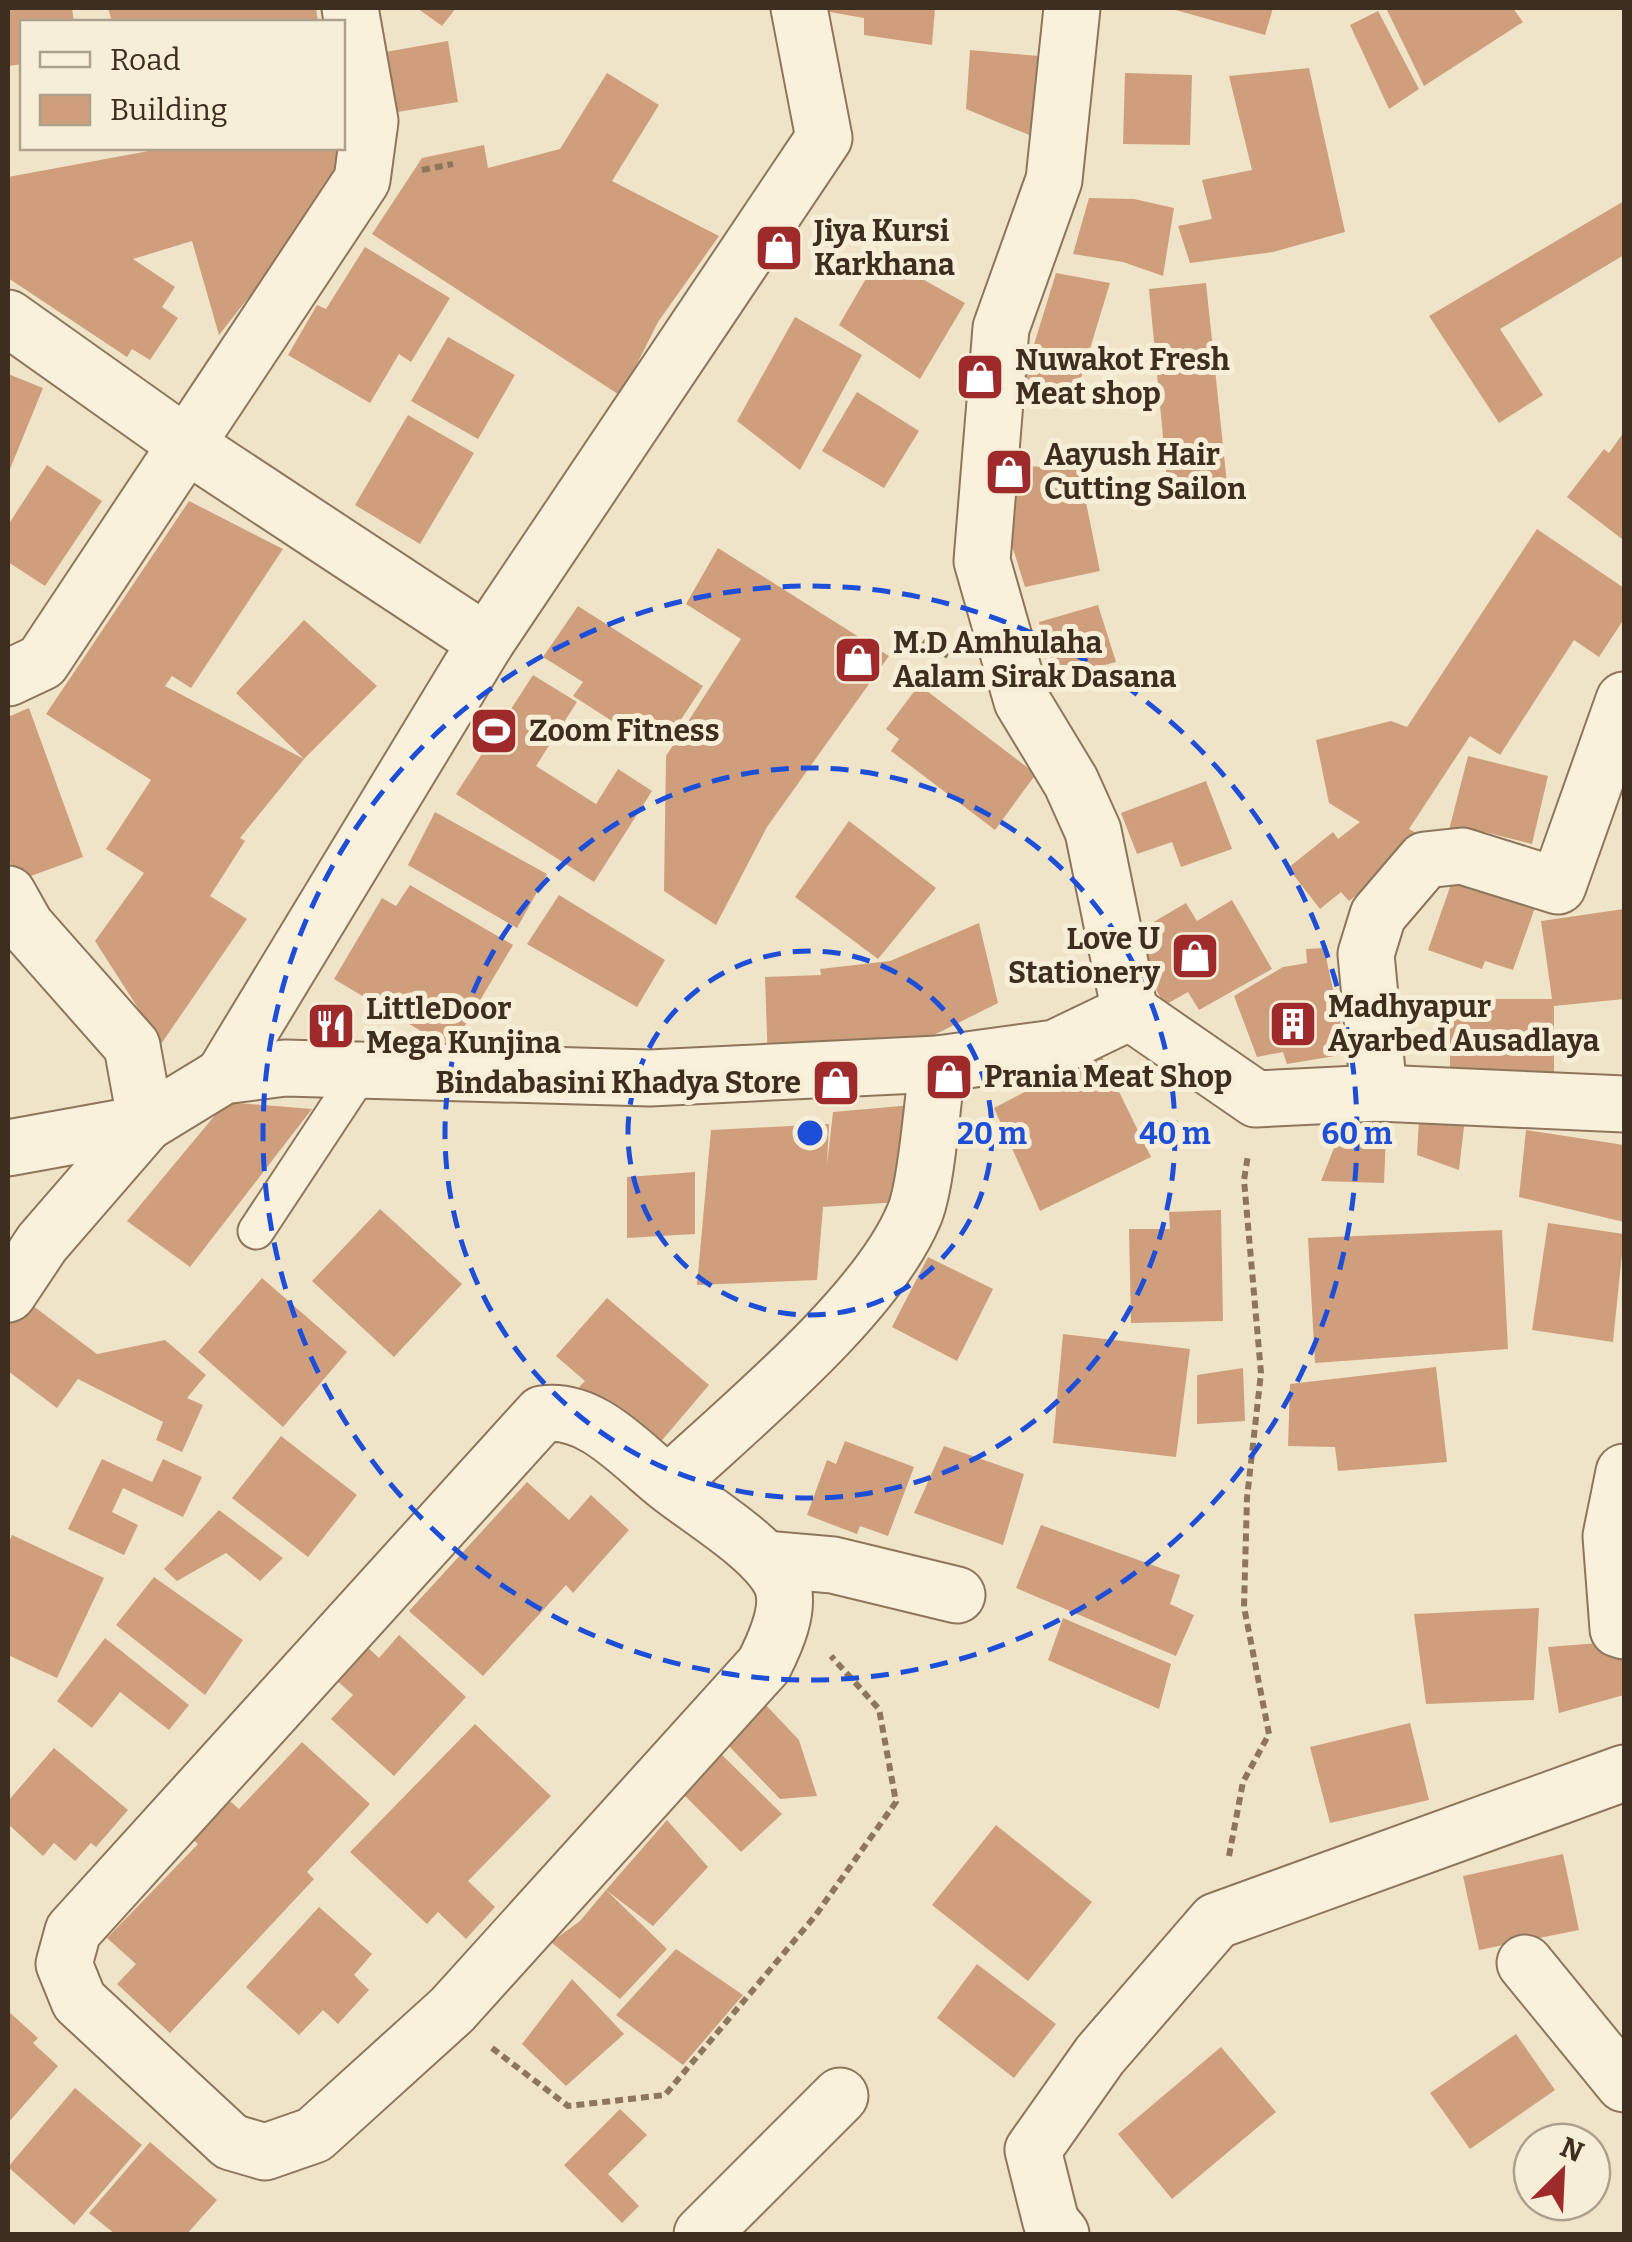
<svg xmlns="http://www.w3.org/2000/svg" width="1632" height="2242" font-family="Bitter,serif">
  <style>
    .building { fill: #cf9f7d }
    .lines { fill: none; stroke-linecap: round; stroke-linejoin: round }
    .lane-casing { stroke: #8d765c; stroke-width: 39 }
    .street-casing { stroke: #8d765c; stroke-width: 59 }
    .path { stroke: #8d765c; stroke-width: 6; stroke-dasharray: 8 5; stroke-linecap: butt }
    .lane { stroke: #faf1dc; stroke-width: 35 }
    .street { stroke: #faf1dc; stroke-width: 55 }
    .ring { fill: none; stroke: #1d4ed8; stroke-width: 5; stroke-dasharray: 18 12 }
    .labels { text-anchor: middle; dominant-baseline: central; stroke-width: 10; stroke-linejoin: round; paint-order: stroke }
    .poi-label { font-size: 30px; font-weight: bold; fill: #3d2e20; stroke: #f7eed8; text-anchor: start }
    .centre { fill: #1d4ed8; stroke: #f7eed8; stroke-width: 5 }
    .ring-label { font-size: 30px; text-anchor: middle; font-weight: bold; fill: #1d4ed8; stroke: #f7eed8; stroke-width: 10; stroke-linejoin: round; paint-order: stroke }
  </style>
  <rect width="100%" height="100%" fill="#f0e4c8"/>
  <g class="building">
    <polygon points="8,8 72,8 74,22 22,22 22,64 8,66"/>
    <polygon points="108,8 316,8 318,22 112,22"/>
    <polygon points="417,8 456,8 442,26"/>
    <polygon points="825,8 935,8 932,45 864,35 864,18 824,11"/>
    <polygon points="1386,8 1513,8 1523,22 1424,86"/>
    <polygon points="1172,9 1172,8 1273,8 1265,35"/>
    <polygon points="1378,11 1419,89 1389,109 1350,25"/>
    <polygon points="448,41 458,102 379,115 368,55"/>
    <polygon points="970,50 1051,57 1034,137 966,109"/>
    <polygon points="1309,68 1345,232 1273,252 1190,263 1178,226 1212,219 1202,180 1252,170 1229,76"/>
    <polygon points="607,73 659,105 612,181 719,236 658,322 621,396 372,234 422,158 484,145 488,168 560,149"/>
    <polygon points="1125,73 1192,75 1190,145 1123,144"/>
    <polygon points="165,148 338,148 333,190 219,335 192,241 133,259 175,287 162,307 178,318 150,360 132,349 127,357 8,278 8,177"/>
    <polygon points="1089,198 1134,199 1174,208 1163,276 1123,262 1073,254"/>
    <polygon points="1624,201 1624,255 1500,329 1543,395 1499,423 1429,316"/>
    <polygon points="365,247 450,298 411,362 399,354 370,403 288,355 317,305 326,309"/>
    <polygon points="882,251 887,259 965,303 920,379 839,325"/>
    <polygon points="1056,273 1110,283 1078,388 1023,380"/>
    <polygon points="1206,283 1227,484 1168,490 1149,289"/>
    <polygon points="795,317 862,355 800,470 737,421"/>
    <polygon points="448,337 515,375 478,439 411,401"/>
    <polygon points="8,374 43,388 8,474"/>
    <polygon points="857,392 919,431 884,488 822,451"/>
    <polygon points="408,415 474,453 420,544 355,505"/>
    <polygon points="1624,432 1624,535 1622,539 1567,497 1604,449 1609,453"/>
    <polygon points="47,465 102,501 45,586 8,562 8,525"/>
    <polygon points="1018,466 1079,468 1100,571 1025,587 1003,517 1015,514"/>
    <polygon points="189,501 283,549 191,688 172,676 165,686 304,759 236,693 304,620 377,686 304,759 240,838 245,841 210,896 247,919 161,1044 95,941 144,873 106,849 151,780 46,714"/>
    <polygon points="1537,529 1624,588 1624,619 1599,657 1574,640 1500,755 1470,736 1409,829 1416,833 1406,856 1349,901 1341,892 1320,909 1288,868 1333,832 1338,839 1360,822 1329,803 1316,740 1391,721 1407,727"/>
    <polygon points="718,548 889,656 767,827 716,925 664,891 666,756 741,639 686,604"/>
    <polygon points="1098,605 1116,662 1049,680 1039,622"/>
    <polygon points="578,606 703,686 665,744 619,715 612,721 573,696 583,682 543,657"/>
    <polygon points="533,675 577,702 536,766 596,804 618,769 652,791 594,882 456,794"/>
    <polygon points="919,685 1036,774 995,830 891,751 899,739 886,729"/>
    <polygon points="29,708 83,857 17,881 8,857 8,717"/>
    <polygon points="1468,756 1548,776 1532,844 1485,832 1482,846 1447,838"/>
    <polygon points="1206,781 1232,849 1181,867 1172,842 1137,854 1121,813"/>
    <polygon points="435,812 547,874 517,928 408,865"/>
    <polygon points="849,821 936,888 878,959 795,897"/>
    <polygon points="1457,867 1539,896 1513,970 1485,961 1482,969 1428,950"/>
    <polygon points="410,885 513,945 451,1049 334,979 382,898 396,906"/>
    <polygon points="559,895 665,960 637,1007 527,944"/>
    <polygon points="1232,900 1272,969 1199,1010 1188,992 1165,1005 1126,938 1186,903 1197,921"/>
    <polygon points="1624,909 1624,999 1554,1006 1554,1087 1450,1077 1450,999 1552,999 1541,921"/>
    <polygon points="979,923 998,1003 928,1038 768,1064 765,977 821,975 820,969 890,961"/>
    <polygon points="1324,948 1347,1054 1287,1064 1283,1052 1257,1057 1234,996 1283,967 1307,963 1306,949"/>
    <polygon points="1100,1053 1151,1157 1040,1211 994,1108"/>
    <polygon points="1420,1100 1467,1101 1459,1170 1417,1155"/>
    <polygon points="226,1102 312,1109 190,1267 127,1221"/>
    <polygon points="912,1105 900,1202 823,1207 817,1280 697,1285 711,1130 829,1124 827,1165 833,1112"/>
    <polygon points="1350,1107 1387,1110 1384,1183 1321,1181"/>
    <polygon points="1526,1130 1624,1145 1624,1222 1519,1197"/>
    <polygon points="695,1172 695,1234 627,1238 627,1177"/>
    <polygon points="380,1209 462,1284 394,1357 312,1281"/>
    <polygon points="1221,1210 1223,1321 1131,1323 1129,1229 1170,1229 1169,1212"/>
    <polygon points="1548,1223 1624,1234 1613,1342 1532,1330"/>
    <polygon points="1502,1230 1508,1349 1315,1363 1308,1238"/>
    <polygon points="928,1257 993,1289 957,1361 892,1327"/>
    <polygon points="262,1278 347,1352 283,1427 198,1352"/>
    <polygon points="607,1298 709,1385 658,1445 579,1387 585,1381 556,1356"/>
    <polygon points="24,1299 97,1354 165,1340 206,1375 187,1398 203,1405 182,1452 156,1440 163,1422 78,1379 57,1408 8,1371 8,1321"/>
    <polygon points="1063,1334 1190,1349 1176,1457 1053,1443"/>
    <polygon points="1436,1367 1447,1462 1338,1471 1335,1447 1288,1446 1290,1384"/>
    <polygon points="1243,1368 1245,1421 1197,1424 1197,1375"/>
    <polygon points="281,1436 357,1495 308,1557 232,1498"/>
    <polygon points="845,1441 914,1467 888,1536 860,1526 857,1534 807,1515 827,1460 836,1464"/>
    <polygon points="944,1446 1024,1474 1003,1545 914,1513"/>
    <polygon points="102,1459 152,1482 163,1459 202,1477 183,1517 123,1488 112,1512 138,1525 124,1555 68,1529"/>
    <polygon points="527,1482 569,1520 591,1495 629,1530 573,1593 566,1585 483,1676 409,1611"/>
    <polygon points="219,1510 283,1558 260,1581 226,1553 177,1581 164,1569"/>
    <polygon points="1041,1525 1180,1575 1170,1604 1194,1615 1176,1656 1016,1588"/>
    <polygon points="12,1535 104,1578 57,1678 8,1655 8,1544"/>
    <polygon points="154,1577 243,1640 205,1695 116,1625"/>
    <polygon points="1539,1608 1534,1700 1426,1704 1414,1614"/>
    <polygon points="1063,1618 1171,1664 1159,1709 1048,1660"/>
    <polygon points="399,1635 466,1697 394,1776 331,1719 353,1695 334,1678 365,1645 379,1658"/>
    <polygon points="105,1638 189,1705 169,1730 120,1692 92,1728 57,1701"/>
    <polygon points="1624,1641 1624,1695 1559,1713 1548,1647"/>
    <polygon points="765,1704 799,1740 817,1796 780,1799 726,1743"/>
    <polygon points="1410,1723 1429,1800 1330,1823 1310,1747"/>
    <polygon points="475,1724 551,1796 468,1881 495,1907 466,1939 438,1912 427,1924 350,1852"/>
    <polygon points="302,1742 370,1804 307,1872 314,1879 170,2033 117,1984 136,1964 107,1938 198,1844 193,1840 230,1801 239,1809"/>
    <polygon points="54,1748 128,1810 96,1847 91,1843 75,1861 54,1843 43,1856 8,1824 8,1801"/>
    <polygon points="717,1750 782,1814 741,1852 678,1789"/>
    <polygon points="667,1820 708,1867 653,1926 606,1890"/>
    <polygon points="996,1825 1092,1902 1028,1981 932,1905"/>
    <polygon points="1563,1854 1579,1930 1479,1950 1463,1876"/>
    <polygon points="606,1890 667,1949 620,1999 551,1942 580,1921"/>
    <polygon points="319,1907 372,1954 354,1975 369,1990 338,2024 323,2010 299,2035 246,1987"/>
    <polygon points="676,1949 743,1995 683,2065 616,2015"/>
    <polygon points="977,1964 1056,2024 1014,2078 937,2018"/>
    <polygon points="572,1979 624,2034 566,2086 522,2044"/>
    <polygon points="8,2011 38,2038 33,2043 58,2066 8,2123"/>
    <polygon points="1516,2034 1555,2090 1470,2149 1430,2093"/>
    <polygon points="1221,2047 1276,2112 1172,2199 1118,2134"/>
    <polygon points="75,2088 142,2145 74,2225 8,2167"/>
    <polygon points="620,2109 647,2135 608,2174 639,2206 622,2223 564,2165"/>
    <polygon points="150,2142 217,2200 187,2234 115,2234 89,2213"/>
  </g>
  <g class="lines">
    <g class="lane-casing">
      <polyline id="lane" points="256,1231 363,1069"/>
    </g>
    <g class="street-casing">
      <g id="street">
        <polyline points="8,318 187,445 486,642"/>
        <polyline points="8,678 42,662 362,180 370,121 350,8"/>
        <polyline points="8,894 26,926 132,1046 146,1123 42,1243 8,1294"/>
        <polyline points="1130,1012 1256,1099 1379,1093 1624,1104"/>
        <polyline points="223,1076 486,642 824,138 799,8"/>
        <polyline points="1379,1093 1366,954 1378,915 1425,860 1462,856 1558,886 1624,700"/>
        <polyline points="8,1148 146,1123 223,1076 285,1068 650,1078 938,1064 1055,1048 1130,1012 1093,831 1071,782 1022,701 982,561 1001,328 1054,180 1072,8"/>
        <polyline points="1624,1472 1611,1536 1618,1629 1624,1631"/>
        <path d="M 668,1484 C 699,1509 764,1547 781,1582 C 792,1607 775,1643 764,1665 L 452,2010 L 314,2135 L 265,2152 L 231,2142 L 79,2001 L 64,1964 L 73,1931 L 542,1414 C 592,1407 631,1455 668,1484 C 741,1416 876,1306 914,1215 C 927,1186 932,1100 938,1064"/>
        <polyline points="764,1559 833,1565 957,1595"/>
        <polyline points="1525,1963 1624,2084"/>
        <polyline points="702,2234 840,2096"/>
        <polyline points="1061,2234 1051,2222 1033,2150 1100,2055 1216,1921 1624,1773"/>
      </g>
    </g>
    <g class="path">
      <polyline points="422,170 453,164"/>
      <polyline points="923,641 948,656"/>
      <polyline points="1229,1856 1243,1782 1269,1734 1244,1607 1247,1498 1261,1373 1244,1180 1248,1155"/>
      <polyline points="492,2048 568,2106 665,2095 815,1916 896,1802 879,1709 831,1656"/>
    </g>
    <use href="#lane" class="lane"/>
    <use href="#street" class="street"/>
  </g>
  <g class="ring">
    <circle cx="810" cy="1133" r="182"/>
    <circle cx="810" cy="1133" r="365"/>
    <circle cx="810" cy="1133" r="547"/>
  </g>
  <defs>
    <g id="shop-square" transform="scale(2.5)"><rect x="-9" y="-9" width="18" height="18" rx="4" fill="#9e2a2b" stroke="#f7eed8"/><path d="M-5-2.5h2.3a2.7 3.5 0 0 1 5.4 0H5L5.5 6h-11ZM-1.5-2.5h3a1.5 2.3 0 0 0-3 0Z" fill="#fff"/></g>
    <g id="stadium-square" transform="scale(2.5)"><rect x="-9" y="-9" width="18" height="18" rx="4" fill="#9e2a2b" stroke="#f7eed8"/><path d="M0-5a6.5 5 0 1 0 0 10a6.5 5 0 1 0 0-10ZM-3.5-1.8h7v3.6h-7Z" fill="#fff"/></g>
    <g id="building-square" transform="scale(2.5)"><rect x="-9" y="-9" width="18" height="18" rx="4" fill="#9e2a2b" stroke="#f7eed8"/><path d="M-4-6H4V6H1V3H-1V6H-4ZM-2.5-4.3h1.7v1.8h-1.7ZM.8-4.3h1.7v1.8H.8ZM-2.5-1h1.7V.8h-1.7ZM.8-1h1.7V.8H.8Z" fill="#fff"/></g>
    <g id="restaurant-square" transform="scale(2.5)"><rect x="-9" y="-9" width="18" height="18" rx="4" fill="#9e2a2b" stroke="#f7eed8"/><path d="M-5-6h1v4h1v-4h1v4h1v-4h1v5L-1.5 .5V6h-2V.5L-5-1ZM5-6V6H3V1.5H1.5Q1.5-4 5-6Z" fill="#fff"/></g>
  </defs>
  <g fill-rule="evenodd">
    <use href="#shop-square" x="779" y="248"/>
    <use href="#shop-square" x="980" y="377"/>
    <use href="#shop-square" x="1009" y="472"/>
    <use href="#shop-square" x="858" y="660"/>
    <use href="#stadium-square" x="494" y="731"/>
    <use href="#shop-square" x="1195" y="956"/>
    <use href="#building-square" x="1293" y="1024"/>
    <use href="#restaurant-square" x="331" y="1026"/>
    <use href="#shop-square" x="949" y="1077"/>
    <use href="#shop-square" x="836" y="1083"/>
  </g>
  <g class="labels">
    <g class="poi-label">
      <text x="814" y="231">Jiya Kursi<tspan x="814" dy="34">Karkhana</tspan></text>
      <text x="1015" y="360">Nuwakot Fresh<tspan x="1015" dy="34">Meat shop</tspan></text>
      <text x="1044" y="455">Aayush Hair<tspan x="1044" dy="34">Cutting Sailon</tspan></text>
      <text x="893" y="643">M.D Amhulaha<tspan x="893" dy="34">Aalam Sirak Dasana</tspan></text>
      <text x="529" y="731">Zoom Fitness</text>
      <text x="1160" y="939" text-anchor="end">Love U<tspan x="1160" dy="34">Stationery</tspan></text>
      <text x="1328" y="1007">Madhyapur<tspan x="1328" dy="34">Ayarbed Ausadlaya</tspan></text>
      <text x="366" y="1009">LittleDoor<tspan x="366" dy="34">Mega Kunjina</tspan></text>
      <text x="984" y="1077">Prania Meat Shop</text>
      <text x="801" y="1083" text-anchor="end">Bindabasini Khadya Store</text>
    </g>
  </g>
  <circle cx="810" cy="1133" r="15" class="centre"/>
  <g class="ring-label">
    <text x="992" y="1144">20 m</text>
    <text x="1175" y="1144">40 m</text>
    <text x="1357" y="1144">60 m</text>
  </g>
  <rect width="1632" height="2242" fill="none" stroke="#3d2e20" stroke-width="20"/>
  <rect x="20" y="20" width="325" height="130" fill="#f7eed8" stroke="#ada18e" stroke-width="2.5"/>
  <rect x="40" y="52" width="50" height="15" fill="#faf1dc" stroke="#ada18e" stroke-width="2.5"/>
  <text x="110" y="70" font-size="30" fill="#3d2e20">Road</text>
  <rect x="40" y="95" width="50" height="30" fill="#cf9f7d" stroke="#ada18e" stroke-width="2.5"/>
  <text x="110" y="120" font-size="30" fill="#3d2e20">Building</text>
  <g transform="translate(1562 2172) rotate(24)"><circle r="48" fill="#f7eed8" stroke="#ada18e" stroke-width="2.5"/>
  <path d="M0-8L18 38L0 25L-18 38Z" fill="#9e2a2b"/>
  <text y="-15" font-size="28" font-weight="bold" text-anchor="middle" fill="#3d2e20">N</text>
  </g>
</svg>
